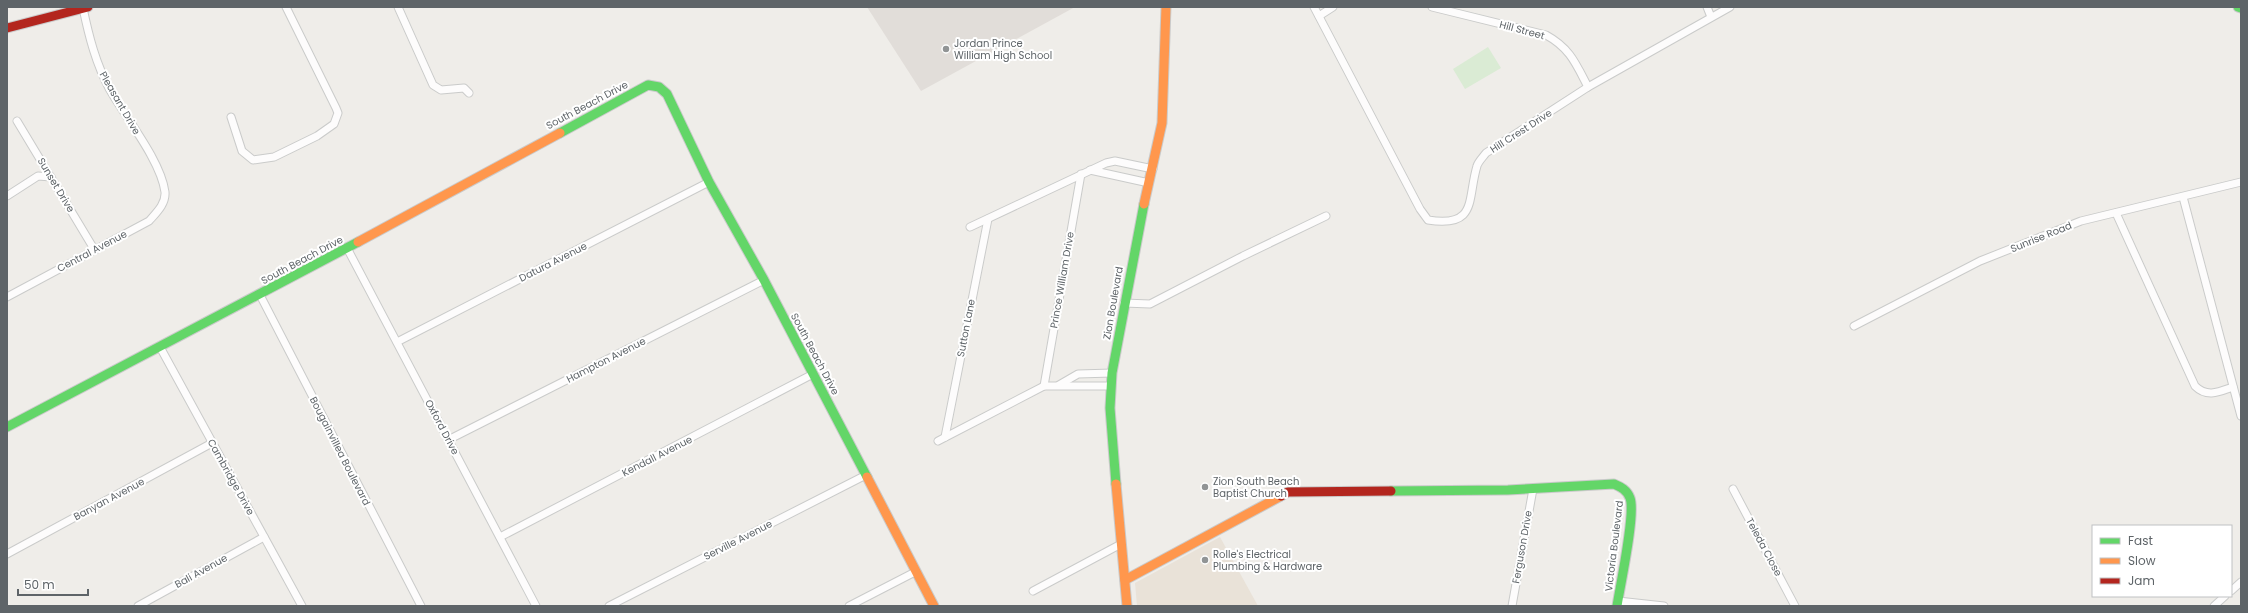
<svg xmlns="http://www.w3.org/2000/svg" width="2248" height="613" font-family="Poppins,sans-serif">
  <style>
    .commercial { fill: #e9e2d8 }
    .education { fill: #e1ddd9 }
    .green { fill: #daebd4 }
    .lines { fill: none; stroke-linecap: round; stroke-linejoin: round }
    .street-casing { stroke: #cacbca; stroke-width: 9 }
    .fast-casing { stroke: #cacaca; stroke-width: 11 }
    .slow-casing { stroke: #cacaca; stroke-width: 11 }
    .jam-casing { stroke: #cacaca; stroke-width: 11 }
    .street { stroke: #fdfcfc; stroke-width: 7 }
    .fast { stroke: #63d668; stroke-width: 9 }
    .slow { stroke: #ff974d; stroke-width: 9 }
    .jam { stroke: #b3261e; stroke-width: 9 }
    .poi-dot { fill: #919495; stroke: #fff; stroke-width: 1.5 }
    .labels { text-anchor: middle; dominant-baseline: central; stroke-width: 4; stroke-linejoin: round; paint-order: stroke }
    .street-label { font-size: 10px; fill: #5e6468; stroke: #fff }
    .poi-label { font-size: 10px; fill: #5e6468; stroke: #fff; text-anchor: start }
  </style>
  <rect width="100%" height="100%" fill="#efede9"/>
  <polygon class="commercial" points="1220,537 1258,606 1137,606 1135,583"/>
  <polygon class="education" points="867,7 1075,7 921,91"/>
  <polygon class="green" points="1488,47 1501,68 1465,89 1453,69"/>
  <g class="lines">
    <g class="street-casing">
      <g id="street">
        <polyline points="398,7 433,85 441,90 464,88 469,93"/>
        <path d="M 1314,7 L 1420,209 L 1428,220 C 1478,228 1467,199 1477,166 C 1478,162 1483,157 1486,153 L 1588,87 L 1730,7"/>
        <path d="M 1432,7 L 1546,35 C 1570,48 1576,64 1588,87"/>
        <polyline points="1707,7 1711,17"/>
        <polyline points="1319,16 1333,7"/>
        <polyline points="231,117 242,151 253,160 274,157 317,136 334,124 338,113 336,108 286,7"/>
        <polyline points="17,121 94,249"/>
        <polyline points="1090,170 1149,183"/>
        <polyline points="7,196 38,176 51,177"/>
        <polyline points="2183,197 2241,416"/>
        <path d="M 2116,213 L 2195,386 C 2207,398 2219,392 2233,387"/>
        <polyline points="970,227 1106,163 1115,161 1153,169"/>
        <polyline points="347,248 536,606"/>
        <polyline points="260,295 421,606"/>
        <path d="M 7,297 L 149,221 C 156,213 166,204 165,192 C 161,161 126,118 110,90 C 96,64 89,37 83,8"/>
        <polyline points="1124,303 1150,304 1243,256 1326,216"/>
        <polyline points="1854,326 1980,261 2081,221 2241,182"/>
        <polyline points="397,342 709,182"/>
        <polyline points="160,347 302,606"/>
        <polyline points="1059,385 1078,374 1112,373"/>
        <polyline points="1044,386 1081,174"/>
        <polyline points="945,437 988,219"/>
        <polyline points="448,440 764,280"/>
        <polyline points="938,441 1044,386 1111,386"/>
        <polyline points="1733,489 1795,606"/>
        <polyline points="500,537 813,374"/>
        <polyline points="7,554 212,443"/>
        <polyline points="1033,591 1121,544"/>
        <polyline points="2231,591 2241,582"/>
        <polyline points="1618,601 1664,606"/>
        <polyline points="138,606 264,537"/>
        <polyline points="609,606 866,475"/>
        <polyline points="849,606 915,572"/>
        <polyline points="1512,606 1533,489"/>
        <polyline points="2214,606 2225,596"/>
      </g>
    </g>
    <g class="fast-casing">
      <g id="fast">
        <polyline points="2238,7 2241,8"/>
        <polyline points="560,133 648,85 659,87 667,94 709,182 764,280 867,477"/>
        <polyline points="7,427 358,242"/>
        <polyline points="1116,484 1110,408 1112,373 1144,204"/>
        <path d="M 1391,491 L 1508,490 L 1614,484 C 1621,487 1627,490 1630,498 C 1636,513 1620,586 1617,606"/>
      </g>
    </g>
    <g class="slow-casing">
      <g id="slow">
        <polyline points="1144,204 1162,123 1166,7"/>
        <polyline points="358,242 560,133"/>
        <polyline points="867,477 934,606"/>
        <polyline points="1116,484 1127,606"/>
        <polyline points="1125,580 1281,496"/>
      </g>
    </g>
    <g class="jam-casing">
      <g id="jam">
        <polyline points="7,28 88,7"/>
        <polyline points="1281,496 1288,492 1391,491"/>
      </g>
    </g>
    <use href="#street" class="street"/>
    <use href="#fast" class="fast"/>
    <use href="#slow" class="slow"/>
    <use href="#jam" class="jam"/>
  </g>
  <g class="poi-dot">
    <circle cx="946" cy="49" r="4"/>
    <circle cx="1205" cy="487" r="4"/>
    <circle cx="1205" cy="560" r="4"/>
  </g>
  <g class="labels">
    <g class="street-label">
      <text transform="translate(1522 30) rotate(15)">Hill Street</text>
      <text transform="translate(120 103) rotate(60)">Pleasant Drive</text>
      <text transform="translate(587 105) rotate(-28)">South Beach Drive</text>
      <text transform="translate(1521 131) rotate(-33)">Hill Crest Drive</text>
      <text transform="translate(56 185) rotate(59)">Sunset Drive</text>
      <text transform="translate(2041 237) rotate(-22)">Sunrise Road</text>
      <text transform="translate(92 251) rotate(-28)">Central Avenue</text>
      <text transform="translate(302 260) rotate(-28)">South Beach Drive</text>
      <text transform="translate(553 262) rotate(-27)">Datura Avenue</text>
      <text transform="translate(1062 280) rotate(-80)">Prince William Drive</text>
      <text transform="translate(1113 303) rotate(-80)">Zion Boulevard</text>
      <text transform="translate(966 328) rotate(-79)">Sutton Lane</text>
      <text transform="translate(815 354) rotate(62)">South Beach Drive</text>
      <text transform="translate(606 360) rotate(-27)">Hampton Avenue</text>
      <text transform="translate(442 427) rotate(62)">Oxford Drive</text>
      <text transform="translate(340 451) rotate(63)">Bougainvillea Boulevard</text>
      <text transform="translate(657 456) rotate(-27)">Kendall Avenue</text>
      <text transform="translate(231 477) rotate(61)">Cambridge Drive</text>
      <text transform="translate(109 499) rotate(-28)">Banyan Avenue</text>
      <text transform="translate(738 540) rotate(-27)">Serville Avenue</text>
      <text transform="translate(1614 546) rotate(-83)">Victoria Boulevard</text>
      <text transform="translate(1522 547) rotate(-80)">Ferguson Drive</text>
      <text transform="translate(1764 547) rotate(62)">Teleda Close</text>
      <text transform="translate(201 571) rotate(-29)">Bali Avenue</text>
    </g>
    <g class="poi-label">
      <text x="954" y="43">Jordan Prince<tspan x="954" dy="12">William High School</tspan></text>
      <text x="1213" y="481">Zion South Beach<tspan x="1213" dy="12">Baptist Church</tspan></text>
      <text x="1213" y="554">Rolle's Electrical<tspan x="1213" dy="12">Plumbing &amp; Hardware</tspan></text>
    </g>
  </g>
  <rect width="2248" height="613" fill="none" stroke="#5e6468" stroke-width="16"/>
  <rect x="2092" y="525" width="140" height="72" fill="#ffffff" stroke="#bfc1c3"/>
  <rect x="2100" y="538" width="20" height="6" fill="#63d668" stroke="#bfc1c3"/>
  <text x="2128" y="545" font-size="12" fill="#5e6468">Fast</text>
  <rect x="2100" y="558" width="20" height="6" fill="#ff974d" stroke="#bfc1c3"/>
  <text x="2128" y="565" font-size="12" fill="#5e6468">Slow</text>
  <rect x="2100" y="578" width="20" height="6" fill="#b3261e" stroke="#bfc1c3"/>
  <text x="2128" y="585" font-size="12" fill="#5e6468">Jam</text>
  <path d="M18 589v6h70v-6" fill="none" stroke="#5e6468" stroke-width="2"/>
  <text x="24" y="589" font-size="12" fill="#5e6468" stroke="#ffffff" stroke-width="3" paint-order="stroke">50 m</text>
</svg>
